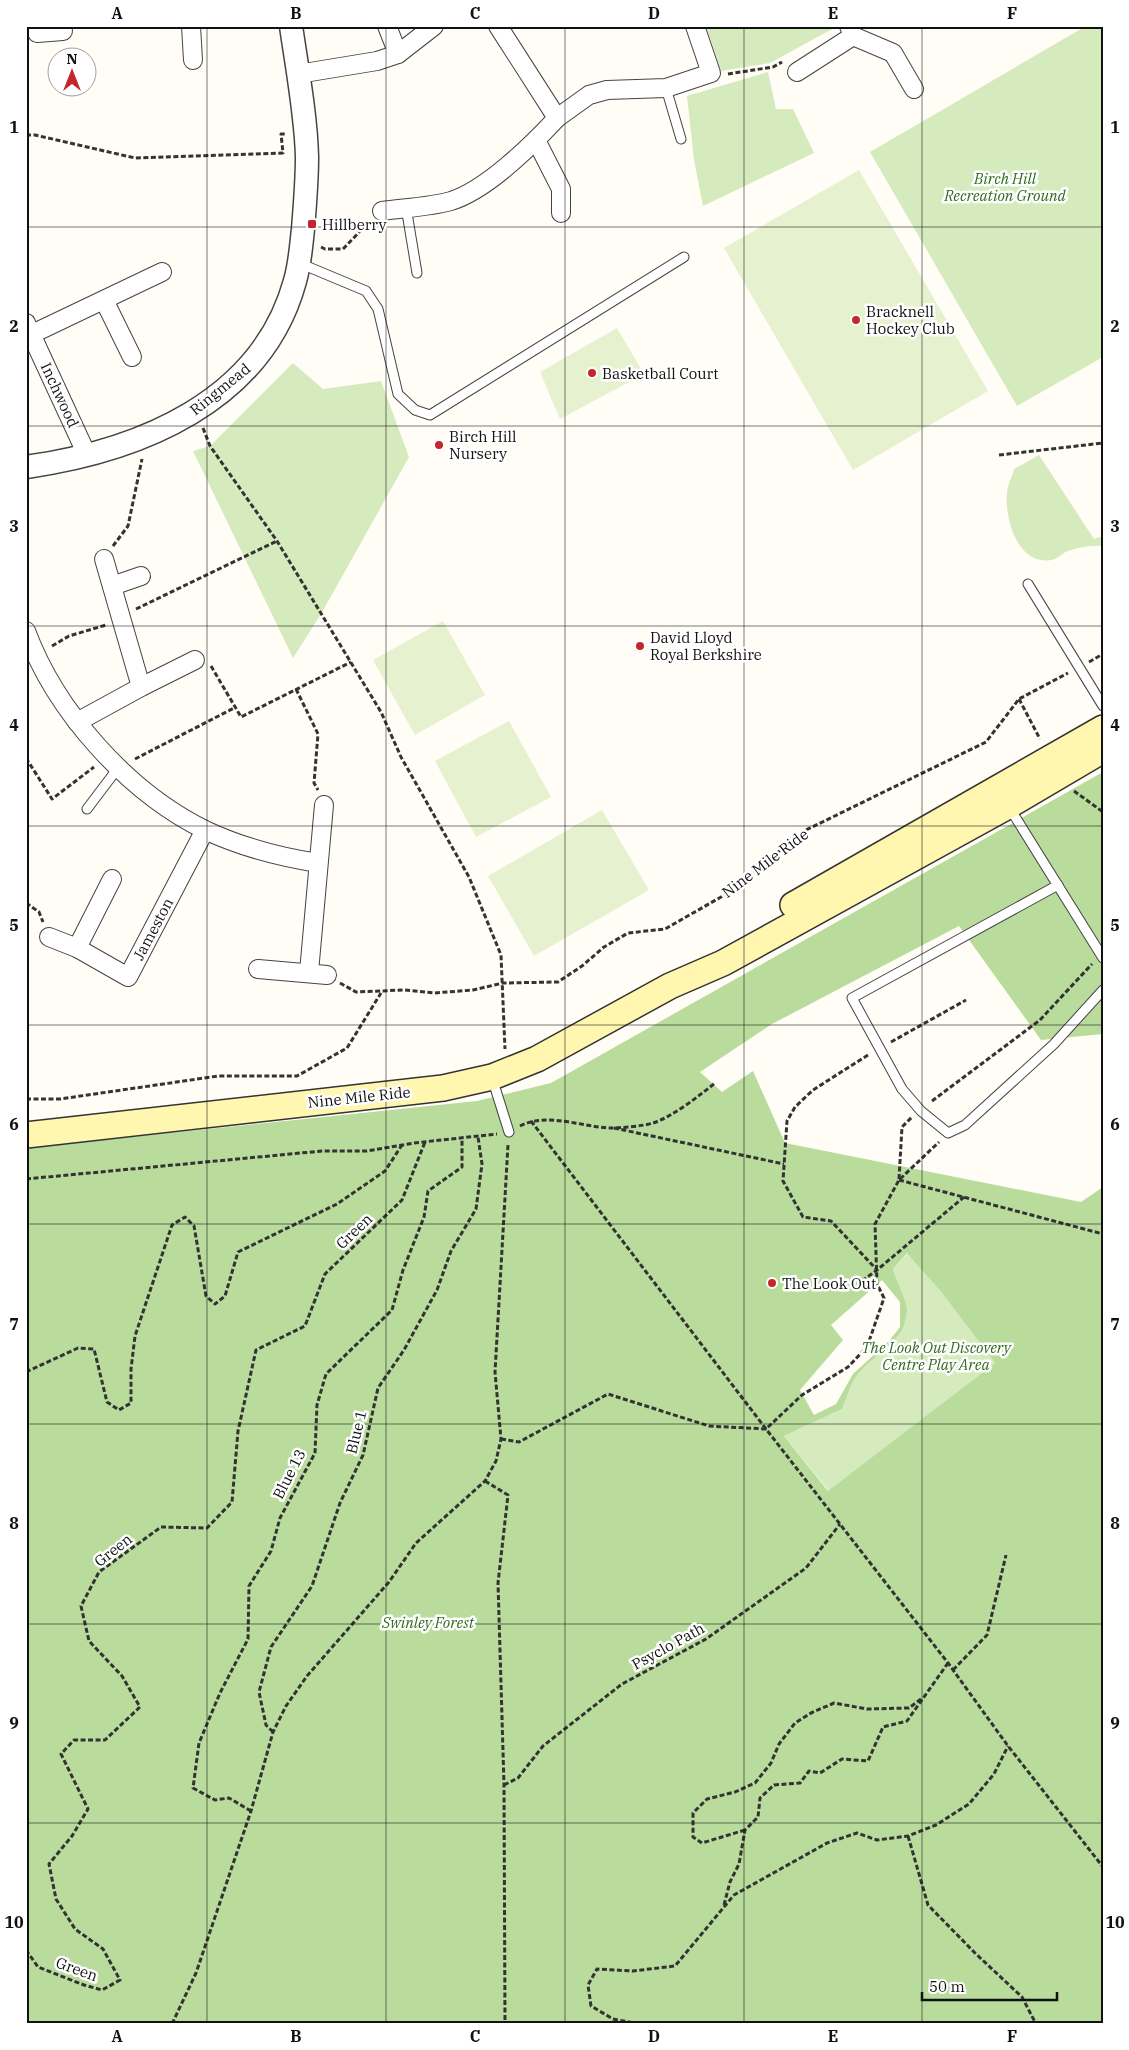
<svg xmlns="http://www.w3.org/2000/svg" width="1129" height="2050" font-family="'IBM Plex Serif',serif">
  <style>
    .green { fill: #d5ebbd }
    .forest { fill: #b9dc9c; fill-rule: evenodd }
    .pitch { fill: #e6f2cf }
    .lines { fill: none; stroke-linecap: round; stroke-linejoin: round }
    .service-casing { stroke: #444; stroke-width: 11 }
    .minor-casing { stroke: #444; stroke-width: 20 }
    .tertiary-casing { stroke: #444; stroke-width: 25 }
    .secondary-casing { stroke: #333; stroke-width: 28 }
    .path { stroke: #333; stroke-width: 3; stroke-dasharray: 5 2.5; stroke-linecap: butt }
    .service { stroke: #fff; stroke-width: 9 }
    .minor { stroke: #fff; stroke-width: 18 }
    .tertiary { stroke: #fff; stroke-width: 22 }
    .secondary { stroke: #fff6b0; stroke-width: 25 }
    .grid { fill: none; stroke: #111; stroke-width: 1; stroke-opacity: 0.55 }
    .poi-dot { fill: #c4262e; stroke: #fff; stroke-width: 2 }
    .labels { text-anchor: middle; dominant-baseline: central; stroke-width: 5; stroke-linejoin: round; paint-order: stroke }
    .park-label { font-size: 15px; font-style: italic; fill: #2f6b1f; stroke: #fff }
    .poi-label { font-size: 15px; fill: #111; stroke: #fff; text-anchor: start }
    .street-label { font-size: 15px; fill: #111; stroke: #fff }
    .neatline { fill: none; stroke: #111; stroke-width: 2 }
    .grid-label { font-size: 16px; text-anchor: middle; font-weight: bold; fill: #111 }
  </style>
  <rect width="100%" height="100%" fill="#fffdf5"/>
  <g class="green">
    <polygon points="706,26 834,26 834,28 770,63 721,71"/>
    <polygon points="1086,26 1103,26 1103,357 1017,406 870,152"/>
    <polygon points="768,72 776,109 793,109 814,153 703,206 694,160 687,96"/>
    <polygon points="293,363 323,389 381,381 409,457 321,614 293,658 193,451 210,446"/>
    <path d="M 1039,455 L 1094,539 L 1103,536 L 1103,546 C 1091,545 1079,547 1068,551 C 1062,553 1058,559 1051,560 C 1018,566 1004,518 1007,492 C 1008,484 1012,477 1014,469 Z"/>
    <path d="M 908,1253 L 942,1293 L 995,1363 L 829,1491 L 784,1436 L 842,1409 C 847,1398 850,1382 858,1374 C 876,1352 907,1342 907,1309 C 908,1304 895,1277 893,1269 Z"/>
  </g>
  <path class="forest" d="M 1103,772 L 1103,1034 L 1041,1040 L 959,926 L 772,1024 L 700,1072 L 722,1092 L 753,1071 L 785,1143 L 1081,1202 L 1103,1187 L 1103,2024 L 26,2024 L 26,1148 L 477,1101 L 551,1083 ZM 907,1253 L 942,1293 L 995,1363 L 828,1491 L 784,1436 L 842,1409 C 847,1398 850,1383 858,1374 C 876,1352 907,1342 907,1309 C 908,1304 895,1277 893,1269 ZM 882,1280 L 900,1302 L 900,1327 L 889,1341 L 853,1374 L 836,1404 L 814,1415 L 800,1390 L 843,1340 L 831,1325 Z"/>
  <g class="pitch">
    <polygon points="859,170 988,391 853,470 724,248"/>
    <polygon points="617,328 644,374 560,419 540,372"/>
    <polygon points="443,621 485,695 415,735 373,660"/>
    <polygon points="509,721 551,797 476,837 435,761"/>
    <polygon points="602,810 649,890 534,956 488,876"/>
  </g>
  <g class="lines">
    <g class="service-casing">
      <g id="service">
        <polyline points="666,88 681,139"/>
        <polyline points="406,207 417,273"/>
        <polyline points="299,263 366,291 378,309 398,394 415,410 430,415 684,257"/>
        <polyline points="1028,584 1103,706"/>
        <polyline points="1009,807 1103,958"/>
        <polyline points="87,809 118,768"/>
        <polyline points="1058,885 852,998 902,1089 921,1111 948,1133 965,1125 1054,1044 1103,990"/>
        <polyline points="492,1078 509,1132"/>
      </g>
    </g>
    <g class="minor-casing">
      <g id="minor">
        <polyline points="37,26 37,33 63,31"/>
        <polyline points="191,26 193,60"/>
        <polyline points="387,26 398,54"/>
        <polyline points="849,26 853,36 893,53 914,89"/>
        <polyline points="797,72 853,36"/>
        <polyline points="298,74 377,61 398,54 434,26"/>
        <polyline points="557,118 589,95 607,90 666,88 711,73 695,26"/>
        <polyline points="536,140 561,189 561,213"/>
        <path d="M 382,211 C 403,208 430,207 451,201 C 486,190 531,146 557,118 L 498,26"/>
        <polyline points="104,300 132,357"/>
        <polyline points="26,323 87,455"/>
        <polyline points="32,334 162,272"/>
        <polyline points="104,559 141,687"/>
        <polyline points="112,586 141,576"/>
        <path d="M 26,631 C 56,712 128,792 205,830 C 241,847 280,857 318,863"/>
        <polyline points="77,722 141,687 195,660"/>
        <polyline points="49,937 77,948 128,977 205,830"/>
        <polyline points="77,948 112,879"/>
        <polyline points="258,969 327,975"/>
        <polyline points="309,972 324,805"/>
      </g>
    </g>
    <g class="tertiary-casing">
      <path id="tertiary" d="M 26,467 C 139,451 262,402 295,281 C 300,264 301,247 303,229 C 305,205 307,181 307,157 C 306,115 297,68 291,26"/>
    </g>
    <g class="secondary-casing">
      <g id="secondary">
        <polyline points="793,905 1103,728"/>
        <polyline points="26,1135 443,1088 492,1077 537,1059 670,986 723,963 1008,806 1103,750"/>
      </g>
    </g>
    <g class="path">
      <polyline points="728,74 773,67 782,62"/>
      <polyline points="26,135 35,135 135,158 283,153 281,134 286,134"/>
      <polyline points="321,247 325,249 343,249 370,221"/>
      <polyline points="203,428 210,446 277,541 381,712 401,757 469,877 501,955 505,1049"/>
      <polyline points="999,455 1103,443"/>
      <polyline points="113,546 128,526 142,459"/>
      <polyline points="136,609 277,541"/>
      <polyline points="52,646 69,636 106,625"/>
      <polyline points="1089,662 1103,654"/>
      <polyline points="211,666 241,717 351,662"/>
      <polyline points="296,689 318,734 314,783 318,790"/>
      <polyline points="1019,699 1040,739"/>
      <polyline points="26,758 52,799 94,767"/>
      <polyline points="135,759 234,708"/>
      <polyline points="1074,791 1103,812"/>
      <polyline points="26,903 39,912 43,922"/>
      <polyline points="340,983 356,992 404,990 434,993 473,990 503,983 558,982 582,966 604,947 628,933 665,929 728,893 804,831 986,742 1019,699 1068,673"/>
      <polyline points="891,1042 966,1000"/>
      <polyline points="868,1055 813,1090 795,1107 787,1121 783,1181 803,1217 831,1221 877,1270"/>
      <polyline points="26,1099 60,1099 218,1076 297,1076 347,1048 381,993"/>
      <polyline points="932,1101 1040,1020 1092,964"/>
      <polyline points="531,1121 766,1429 948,1663 1008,1746 1103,1867"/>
      <path d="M 520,1126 C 547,1112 582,1127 611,1128 C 621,1128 644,1126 653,1123 C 672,1117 699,1096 715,1083"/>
      <polyline points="614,1128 784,1164"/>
      <polyline points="26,1179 322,1151 367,1151 414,1143 497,1134"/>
      <polyline points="899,1179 902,1127 912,1117"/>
      <polyline points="899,1180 1103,1234"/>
      <polyline points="862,1281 877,1270 964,1197"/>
      <polyline points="26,1372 78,1348 94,1349 107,1402 119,1410 131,1403 131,1369 135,1336 172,1225 185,1217 194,1226 206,1296 215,1304 225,1296 238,1252 337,1204 385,1171 402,1145"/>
      <polyline points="501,1439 519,1442 608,1394 709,1426 766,1429 802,1395 848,1367 867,1347 884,1298 877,1284 875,1224 899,1180 939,1142"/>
      <polyline points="485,1481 508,1495 498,1583 504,1785 505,2024"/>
      <polyline points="953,1670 987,1635 1006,1555"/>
      <polyline points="273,1732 266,1725 259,1692 271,1647 312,1586 340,1503 363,1455 378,1388 404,1350 437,1290 451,1251 476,1209 482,1164 478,1137"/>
      <polyline points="504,1785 518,1778 543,1746 622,1684 706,1639 806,1568 840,1524"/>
      <polyline points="251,1811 229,1798 215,1800 193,1788 199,1743 220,1693 248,1639 249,1586 271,1551 280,1518 315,1453 317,1405 326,1374 392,1310 403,1270 424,1217 428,1191 462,1167 462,1138"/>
      <polyline points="745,1830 702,1843 693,1837 693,1813 707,1799 735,1792 755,1783 771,1763 779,1744 795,1723 811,1713 834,1703 867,1709 909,1708 921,1699"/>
      <polyline points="908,1836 928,1905 975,1953 1022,1997 1036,2024"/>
      <polyline points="724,1905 730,1882 739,1864 745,1830 758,1817 760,1798 774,1785 800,1783 809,1771 820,1773 842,1759 868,1761 883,1727 907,1721 948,1663"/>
      <polyline points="26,1950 38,1967 84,1985 102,1990 120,1980 103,1949 75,1929 56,1899 49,1864 72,1836 88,1809 61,1754 74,1740 105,1740 140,1707 122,1676 89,1641 81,1606 99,1572 161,1527 207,1528 232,1502 238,1431 256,1350 305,1326 325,1274 402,1200 425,1142"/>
      <polyline points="172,2024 196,1973 251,1811 273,1732 286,1706 307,1676 389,1582 416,1543 485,1481 496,1461 501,1439 495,1372 508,1145"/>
      <polyline points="640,2024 613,2019 591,2006 588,1985 597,1969 633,1971 675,1966 734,1895 827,1843 857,1833 877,1840 908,1836 936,1825 969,1804 994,1774 1008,1746"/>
    </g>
    <use href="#service" class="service"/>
    <use href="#minor" class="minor"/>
    <use href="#tertiary" class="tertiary"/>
    <use href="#secondary" class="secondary"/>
  </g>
  <path class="grid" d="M 207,26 L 207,2024M 386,26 L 386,2024M 565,26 L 565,2024M 744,26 L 744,2024M 922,26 L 922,2024M 26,227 L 1103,227M 26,426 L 1103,426M 26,626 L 1103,626M 26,826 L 1103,826M 26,1025 L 1103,1025M 26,1224 L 1103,1224M 26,1424 L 1103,1424M 26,1624 L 1103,1624M 26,1823 L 1103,1823"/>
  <g class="poi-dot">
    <rect x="307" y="219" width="10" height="10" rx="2.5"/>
    <circle cx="856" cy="320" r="5"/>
    <circle cx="592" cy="373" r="5"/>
    <circle cx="439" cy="445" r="5"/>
    <circle cx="640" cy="646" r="5"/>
    <circle cx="772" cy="1283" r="5"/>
  </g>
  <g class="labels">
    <g class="park-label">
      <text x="1005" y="178">Birch Hill<tspan x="1005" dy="17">Recreation Ground</tspan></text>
      <text x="936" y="1347">The Look Out Discovery<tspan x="936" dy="17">Centre Play Area</tspan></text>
      <text x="428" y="1622">Swinley Forest</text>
    </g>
    <g class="poi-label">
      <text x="322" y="224">Hillberry</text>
      <text x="866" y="311">Bracknell<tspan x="866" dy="17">Hockey Club</tspan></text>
      <text x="602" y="373">Basketball Court</text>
      <text x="449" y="436">Birch Hill<tspan x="449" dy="17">Nursery</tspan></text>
      <text x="650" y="637">David Lloyd<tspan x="650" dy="17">Royal Berkshire</tspan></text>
      <text x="782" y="1283">The Look Out</text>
    </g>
    <g class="street-label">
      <text transform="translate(220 389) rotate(-39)">Ringmead</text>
      <text transform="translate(60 395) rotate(65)">Inchwood</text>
      <text transform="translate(765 863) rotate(-37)">Nine Mile Ride</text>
      <text transform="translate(153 929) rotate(-62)">Jameston</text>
      <text transform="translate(359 1097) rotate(-6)">Nine Mile Ride</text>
      <text transform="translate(354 1231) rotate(-44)">Green</text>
      <text transform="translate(356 1432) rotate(-76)">Blue 1</text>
      <text transform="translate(289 1474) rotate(-63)">Blue 13</text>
      <text transform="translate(113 1550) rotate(-38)">Green</text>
      <text transform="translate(668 1646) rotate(-29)">Psyclo Path</text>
      <text transform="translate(77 1969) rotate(20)">Green</text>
    </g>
  </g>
  <rect width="1129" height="2050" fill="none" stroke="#ffffff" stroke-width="55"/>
  <g transform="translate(72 72)"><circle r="24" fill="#ffffff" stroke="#a0a0a0"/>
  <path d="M0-4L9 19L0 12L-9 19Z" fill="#c4262e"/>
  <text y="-8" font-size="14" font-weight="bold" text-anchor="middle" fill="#111111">N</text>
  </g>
  <path d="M922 1992v8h135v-8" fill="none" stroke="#111111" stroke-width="2.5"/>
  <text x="929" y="1992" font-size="15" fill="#111111" stroke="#ffffff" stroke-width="4" paint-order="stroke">50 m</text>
  <rect x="28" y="28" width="1074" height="1994" class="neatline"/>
  <g class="grid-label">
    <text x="117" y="19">A</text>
    <text x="296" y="19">B</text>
    <text x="475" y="19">C</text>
    <text x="654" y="19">D</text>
    <text x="833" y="19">E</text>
    <text x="1012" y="19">F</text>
    <text x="14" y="133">1</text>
    <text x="1115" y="133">1</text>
    <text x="14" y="332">2</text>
    <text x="1115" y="332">2</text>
    <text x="14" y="532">3</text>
    <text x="1115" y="532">3</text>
    <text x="14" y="731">4</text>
    <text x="1115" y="731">4</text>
    <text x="14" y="931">5</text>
    <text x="1115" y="931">5</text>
    <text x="14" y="1130">6</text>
    <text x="1115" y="1130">6</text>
    <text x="14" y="1330">7</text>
    <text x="1115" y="1330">7</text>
    <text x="14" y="1529">8</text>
    <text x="1115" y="1529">8</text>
    <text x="14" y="1729">9</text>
    <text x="1115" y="1729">9</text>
    <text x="14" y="1928">10</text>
    <text x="1115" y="1928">10</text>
    <text x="117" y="2042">A</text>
    <text x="296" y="2042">B</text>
    <text x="475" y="2042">C</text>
    <text x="654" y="2042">D</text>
    <text x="833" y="2042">E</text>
    <text x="1012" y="2042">F</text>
  </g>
</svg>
